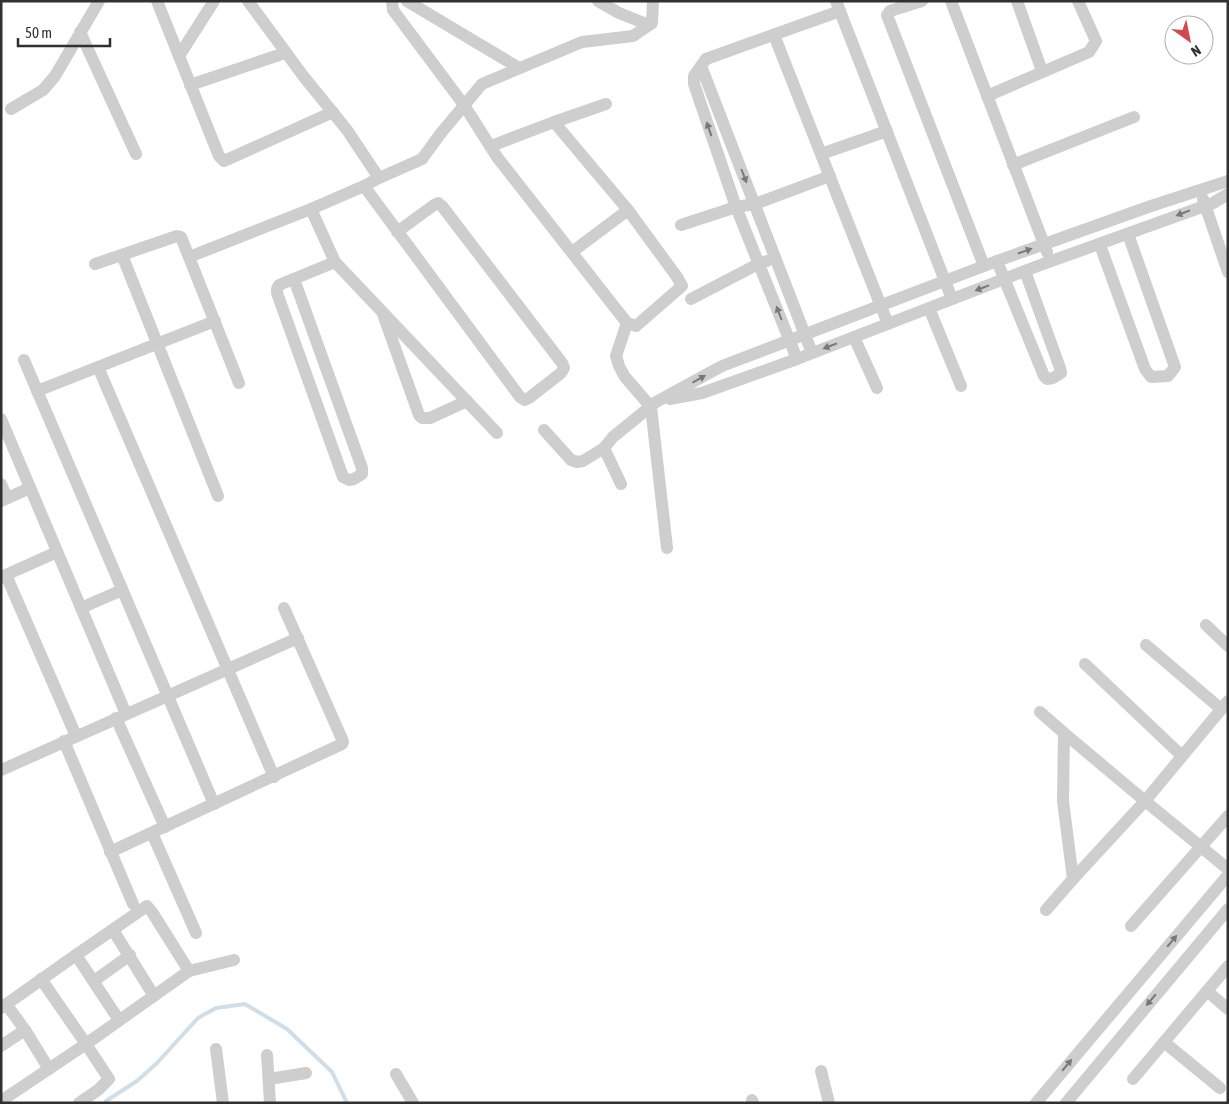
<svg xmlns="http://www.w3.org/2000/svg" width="1229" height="1104" font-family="'Asap Condensed',sans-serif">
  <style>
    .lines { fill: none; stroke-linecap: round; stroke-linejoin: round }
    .stream { stroke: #d0dee9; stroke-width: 4 }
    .minor { stroke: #cecece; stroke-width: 12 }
    .oneway { fill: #787878 }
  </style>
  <rect width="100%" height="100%" fill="#fff"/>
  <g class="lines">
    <polyline class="stream" points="106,1103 106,1101 137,1081 157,1063 198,1018 216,1008 245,1004 287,1029 332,1072 347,1103"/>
    <g class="minor">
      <polyline points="157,1 219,156 224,161 333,112"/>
      <polyline points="248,1 304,77 347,130 379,178"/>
      <polyline points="392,1 393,10 464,105 497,157 627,323 636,326 682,286 677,277 628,210 554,122"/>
      <polyline points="407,1 519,68"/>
      <polyline points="598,1 619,13 649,25"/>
      <polyline points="836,1 952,299"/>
      <polyline points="922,1 890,11 887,15 984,266"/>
      <polyline points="951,1 1047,252"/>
      <polyline points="1017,1 1042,71"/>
      <polyline points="80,32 136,154"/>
      <polyline points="774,35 888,324"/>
      <polyline points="179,56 214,1"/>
      <polyline points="701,66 812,353"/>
      <polyline points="190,85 285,53"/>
      <polyline points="987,96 1089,52 1096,41 1078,1"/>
      <polyline points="11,109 43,90 55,76 99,1"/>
      <polyline points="491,146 554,122 606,104"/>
      <polyline points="821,154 887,131"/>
      <polyline points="1013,165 1134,117"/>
      <polyline points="364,186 520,397 525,400 529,398 561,373 564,368 562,363 442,206 438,203 434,205 397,232"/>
      <polyline points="1203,199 1228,272"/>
      <polyline points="311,209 335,262 497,433"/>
      <polyline points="681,225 736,207 755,204 830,176"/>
      <polyline points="1100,245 1145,369 1151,377 1168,376 1175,367 1128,234"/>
      <polyline points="572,252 628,210"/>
      <polyline points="122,255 218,496"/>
      <polyline points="189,257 311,209 364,186 379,178 422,159 441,133 482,84 582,42 633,36 652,23 653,1"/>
      <polyline points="997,261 1044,376 1047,379 1053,378 1061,373 1060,368 1025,271"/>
      <polyline points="95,264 177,236 181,237 239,383"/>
      <polyline points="294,279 362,468 362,474 354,479 349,480 343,477 277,293 277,289 279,285 335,262"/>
      <polyline points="691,299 760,263 767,261"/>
      <polyline points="929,308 961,386"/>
      <polyline points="384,317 419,415 422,418 430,418 467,401"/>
      <polyline points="627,323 616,356 619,366 625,377 651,407 667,548"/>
      <polyline points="854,337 877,388"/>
      <polyline points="797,359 736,207 694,84 694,76 706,59 840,11"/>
      <polyline points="24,360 214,804"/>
      <polyline points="98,367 274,777"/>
      <polyline points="37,391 215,321"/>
      <polyline points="670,399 702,393 797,359 1043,264 1213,203 1228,194"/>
      <polyline points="1,419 126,714"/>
      <polyline points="544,430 571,460 577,462 583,461 604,448"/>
      <polyline points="1,484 7,498"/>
      <polyline points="621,484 604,448 613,437 656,402 722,366 997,261 1151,206 1228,181"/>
      <polyline points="1,501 30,488"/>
      <polyline points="6,575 76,736"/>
      <polyline points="1,577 57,552"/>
      <polyline points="81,608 122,590"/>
      <polyline points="1206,625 1228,646"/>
      <polyline points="1146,645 1221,709"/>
      <polyline points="1085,664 1182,756"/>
      <polyline points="1040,712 1064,733"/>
      <polyline points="116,718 165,827"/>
      <polyline points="64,741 133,904"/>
      <polyline points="1,770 298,638"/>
      <polyline points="152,833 196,933"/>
      <polyline points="110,852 342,744 343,742 342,739 284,608"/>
      <polyline points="1073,879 1063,801 1064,733 1145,801 1228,869"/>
      <polyline points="1046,910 1073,879 1145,801 1228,701"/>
      <polyline points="1131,926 1228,816"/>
      <polyline points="113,930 154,996"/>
      <polyline points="76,955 119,1020"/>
      <polyline points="189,971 234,960"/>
      <polyline points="41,979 86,1044 109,1079 98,1090 79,1103"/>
      <polyline points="94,981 130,955"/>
      <polyline points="1207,991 1228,1009"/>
      <polyline points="6,1004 25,1030 49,1069"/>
      <polyline points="1,1008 76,955 147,906 152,912 189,971 86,1044 1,1101"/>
      <polyline points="1164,1042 1220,1088"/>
      <polyline points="1,1046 25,1030"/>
      <polyline points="216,1049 223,1103"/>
      <polyline points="267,1055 270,1103"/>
      <polyline points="821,1071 829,1103"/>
      <polyline points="396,1074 413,1103"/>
      <polyline points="269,1079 306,1073"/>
      <polyline points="1133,1079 1228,966"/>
      <polyline points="752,1100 753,1103"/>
      <polyline points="1036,1103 1228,875"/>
      <polyline points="1066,1103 1228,909"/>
    </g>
  </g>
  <defs><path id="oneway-solid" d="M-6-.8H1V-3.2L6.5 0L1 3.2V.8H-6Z" transform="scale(1.25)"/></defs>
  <g class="oneway">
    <use href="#oneway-solid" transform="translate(709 129) rotate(-109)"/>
    <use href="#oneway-solid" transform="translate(744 176) rotate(69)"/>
    <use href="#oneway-solid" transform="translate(1183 213) rotate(159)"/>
    <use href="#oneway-solid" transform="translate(1025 251) rotate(-19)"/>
    <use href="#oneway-solid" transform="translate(982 288) rotate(159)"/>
    <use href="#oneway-solid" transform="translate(779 313) rotate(-111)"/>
    <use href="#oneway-solid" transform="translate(830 346) rotate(159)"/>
    <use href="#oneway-solid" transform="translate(699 379) rotate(-29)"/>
    <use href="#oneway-solid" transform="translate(1172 941) rotate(-50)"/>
    <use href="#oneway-solid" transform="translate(1151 1000) rotate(130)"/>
    <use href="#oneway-solid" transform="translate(1067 1065) rotate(-50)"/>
  </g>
  <rect width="1229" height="1104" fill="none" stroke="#313131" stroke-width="5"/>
  <g transform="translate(1189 40) rotate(147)"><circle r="24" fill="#ffffff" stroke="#adadad"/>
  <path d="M0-4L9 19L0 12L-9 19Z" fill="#d1494f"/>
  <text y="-8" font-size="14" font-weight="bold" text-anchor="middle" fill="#313131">N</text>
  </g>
  <path d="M18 38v8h92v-8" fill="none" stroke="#313131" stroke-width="2.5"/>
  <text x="25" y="38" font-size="15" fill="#313131" stroke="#ffffff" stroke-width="4" paint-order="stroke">50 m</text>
</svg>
